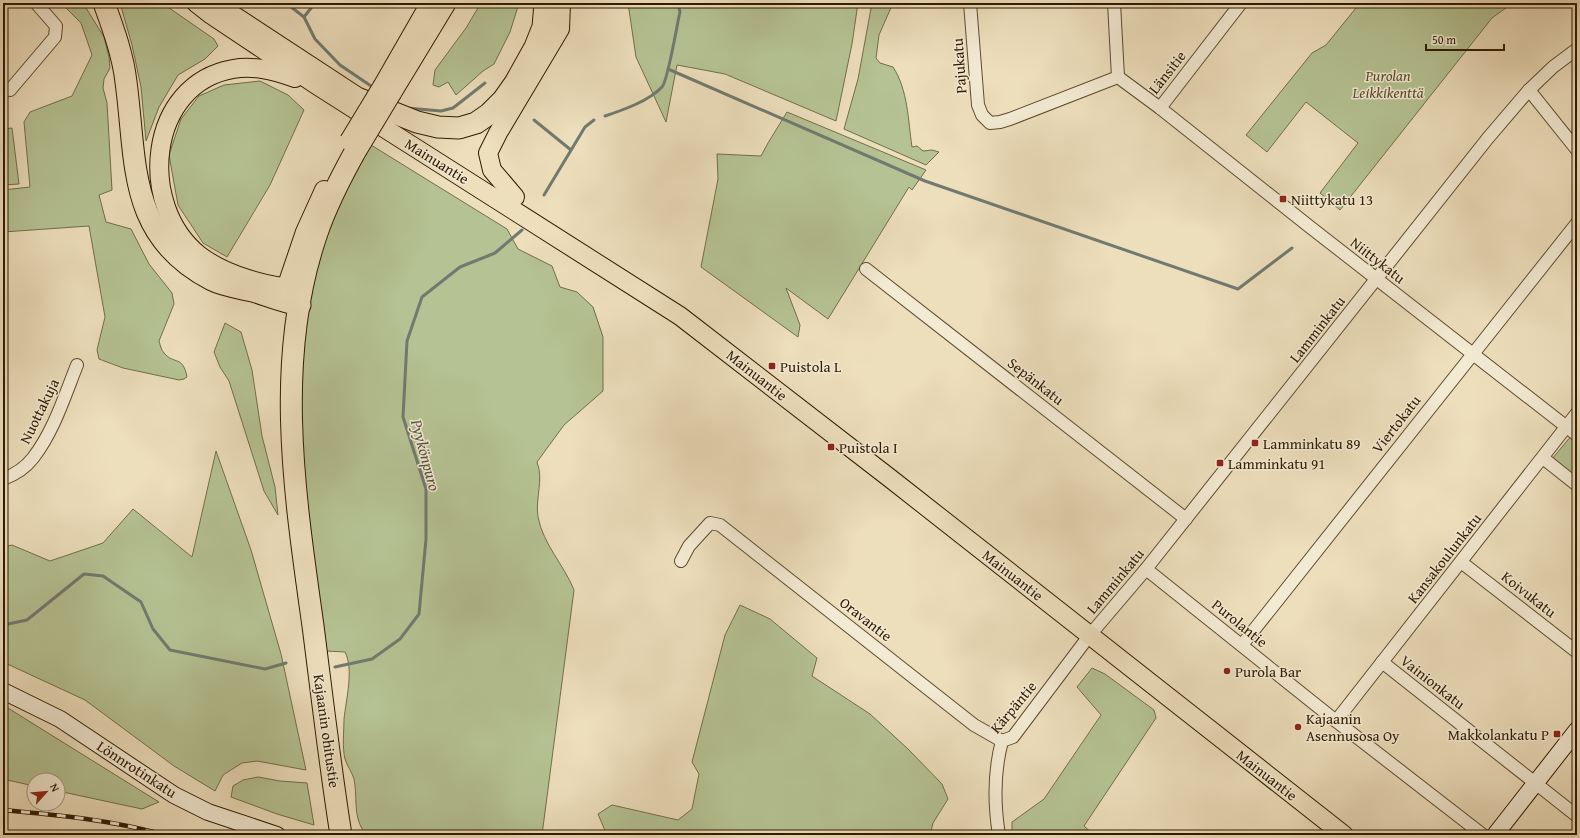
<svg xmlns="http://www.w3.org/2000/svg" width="1580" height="838" font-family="'Gentium Book Plus',serif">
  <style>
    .green { fill: #b5c293; stroke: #726e4a }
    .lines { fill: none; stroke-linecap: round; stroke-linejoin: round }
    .stream { stroke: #717a70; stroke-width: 3 }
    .street-casing { stroke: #5e4b2f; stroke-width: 14 }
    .secondary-casing { stroke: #2f1a00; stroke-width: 18 }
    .primary-casing { stroke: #2f1a00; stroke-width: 20 }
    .highway-casing { stroke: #2f1a00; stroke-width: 23 }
    .street { stroke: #f3ead3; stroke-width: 12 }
    .secondary { stroke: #f3ead3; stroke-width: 16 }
    .primary { stroke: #eddebc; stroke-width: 18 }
    .highway { stroke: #eddebc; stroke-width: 21 }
    .rail-casing { stroke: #2f1a00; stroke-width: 4.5 }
    .rail { stroke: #f3ead3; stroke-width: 3; stroke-dasharray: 9; stroke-linecap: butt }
    .primary-bridge-casing { stroke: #2f1a00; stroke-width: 20; stroke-linecap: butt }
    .highway-bridge-casing { stroke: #2f1a00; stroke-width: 23; stroke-linecap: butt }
    .primary-bridge { stroke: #eddebc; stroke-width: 18 }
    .highway-bridge { stroke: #eddebc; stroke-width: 21 }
    .poi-dot { fill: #8f2418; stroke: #f3ead3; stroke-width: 1.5 }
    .labels { text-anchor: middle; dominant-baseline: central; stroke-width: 3; stroke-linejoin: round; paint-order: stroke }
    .street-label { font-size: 15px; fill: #2f1a00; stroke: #f3ead3 }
    .park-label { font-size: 15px; font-style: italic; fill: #574c2c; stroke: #f3ead3 }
    .poi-label { font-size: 15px; fill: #2f1a00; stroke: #f3ead3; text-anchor: start }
    .water-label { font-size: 16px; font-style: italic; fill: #565241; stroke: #f3ead3 }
  </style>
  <rect width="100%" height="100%" fill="#eddebc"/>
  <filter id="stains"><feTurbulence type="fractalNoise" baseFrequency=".005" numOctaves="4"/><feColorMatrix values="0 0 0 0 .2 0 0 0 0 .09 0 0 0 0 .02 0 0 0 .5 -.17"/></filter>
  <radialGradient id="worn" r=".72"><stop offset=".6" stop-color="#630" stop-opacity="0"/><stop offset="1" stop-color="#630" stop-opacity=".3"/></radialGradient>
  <g class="green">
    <path d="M 61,3 L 83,3 L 104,37 L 109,57 L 110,68 L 104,79 L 103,88 L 107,103 L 112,190 L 99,195 L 106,222 L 131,229 L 149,264 L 172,293 L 174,304 L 159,341 C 160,344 161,350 164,353 C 174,365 183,355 187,377 L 184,379 L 179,380 L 123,368 L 99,359 L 97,350 L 105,317 L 89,226 L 3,232 L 3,190 L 30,187 L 24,122 L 30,112 L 72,96 L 92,55 L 81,23 Z"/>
    <polygon points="120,3 162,3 214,39 218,46 205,59 178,75 159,107 146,141 141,87 132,45"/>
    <polygon points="481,3 519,3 510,32 494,64 483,71 456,95 448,82 439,87 433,85 435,70 466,28"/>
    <polygon points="628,3 858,3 852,44 836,121 725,74 677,65 666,122 636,57"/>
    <path d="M 872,3 L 893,3 L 879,35 L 876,58 L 880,63 L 893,67 C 908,90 908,120 912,147 L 917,146 L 923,151 L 932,150 L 939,152 L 926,165 L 844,129 L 858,79 Z"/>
    <polygon points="1360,3 1513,3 1492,18 1340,210 1320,193 1358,143 1306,102 1267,152 1246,135 1312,53 1326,45"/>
    <polygon points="260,81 288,95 304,110 270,185 227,257 203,243 178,205 169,155 181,119 199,96 224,85"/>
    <polygon points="787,112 926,170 912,190 909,187 828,319 786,288 800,325 798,337 701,267 718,179 717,154 761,156 768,143"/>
    <polygon points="12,128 19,184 3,185 3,129"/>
    <path d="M 371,145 L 507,229 L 518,249 L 552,266 L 560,287 L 577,292 L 593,307 L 603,337 L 603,391 L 564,425 L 537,462 C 544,480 535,498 538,517 C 543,544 564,565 574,590 L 542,835 L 366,835 C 352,816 358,800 354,779 C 352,772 347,766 345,759 C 342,747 344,732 344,719 C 346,700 354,669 345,652 L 326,651 L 301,457 L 301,348 L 313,274 L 325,228 L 352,170 Z"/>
    <polygon points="225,323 241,332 252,370 262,436 275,487 278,515 264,491 229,381 220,367 214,352"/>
    <polygon points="1577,429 1577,478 1552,459"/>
    <polygon points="216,451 251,550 281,654 306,770 257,761 242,763 223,775 215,791 174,766 85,700 3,662 3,547 12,545 50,561 103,543 133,509 192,557"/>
    <polygon points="740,605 770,619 817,658 812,676 870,714 908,749 942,784 948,799 933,823 930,835 607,835 598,814 612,805 678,820 692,809 699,774 692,762 725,635"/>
    <polygon points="1092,668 1105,674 1154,710 1156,718 1084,826 1094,835 1012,835 1012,822 1044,799 1101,715 1077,687"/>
    <polygon points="3,705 159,802 142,809 58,791 58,780 34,780 34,786 3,779"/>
    <polygon points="258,777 280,781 307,783 314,825 277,814 231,797 233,786 243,780"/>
  </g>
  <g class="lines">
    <g class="stream">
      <polyline points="286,3 304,17 315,39 340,65 374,88"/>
      <polyline points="304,17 315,3"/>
      <polyline points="668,69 925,181 1238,289 1292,248"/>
      <polyline points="407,108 441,111 453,108 485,83"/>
      <path d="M 605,116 C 623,110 649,101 662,87 C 668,81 677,24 680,12 L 678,3"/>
      <polyline points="534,120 571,150"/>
      <polyline points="544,195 585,127 594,120"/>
      <polyline points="3,625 27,620 84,574 103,576 141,602 153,629 170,650 265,669 286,663"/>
      <polyline points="335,667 372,659 400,639 419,614 426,539 426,489 403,417 407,341 422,297 460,267 495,253 522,230"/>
    </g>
    <g class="street-casing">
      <g id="street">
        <polyline points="970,3 978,105 982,115 990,123 1000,122 1010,119 1118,77 1160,108 1310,227 1577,435"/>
        <polyline points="1114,3 1118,77"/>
        <polyline points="10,90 55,37 56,26 36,3"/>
        <polyline points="1529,90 1577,150"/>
        <polyline points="1160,108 1241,3"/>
        <polyline points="866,269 1186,519"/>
        <polyline points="1543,458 1577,485"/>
        <path d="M 3,479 C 14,475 26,467 33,458 C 54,431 65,395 77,365"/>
        <polyline points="681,561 689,546 710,523 720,525 974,725 1002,741"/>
        <polyline points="1461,562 1577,652"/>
        <polyline points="1146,569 1336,721 1483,835"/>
        <polyline points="1242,645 1577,223"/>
        <polyline points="1382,662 1577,816"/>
        <polyline points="1336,721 1577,413"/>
        <polyline points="1002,741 1013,737 1089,636 1146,569 1488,138 1529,90 1553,67 1577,49"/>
        <path d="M 999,835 C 994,804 994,771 1002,741"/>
      </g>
    </g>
    <g class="secondary-casing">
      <g id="secondary">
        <polyline points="3,691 60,719 174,795 208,812 277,835"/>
        <polyline points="1495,835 1577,730"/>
      </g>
    </g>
    <g class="primary-casing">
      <g id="primary">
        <polyline points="196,3 210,14 318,86 680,316 891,479 1344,835"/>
        <path d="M 295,78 C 275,71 254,65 233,69 C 147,84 137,206 199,255 C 226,276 269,287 302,289"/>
        <polyline points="383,85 430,3"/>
        <polyline points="515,197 492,170 488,153 498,133 560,29 561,3"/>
        <polyline points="285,300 286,288 305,232 324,190"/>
      </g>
    </g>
    <g class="highway-casing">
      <g id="highway">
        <path d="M 104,3 C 113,28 123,55 126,82 C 137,163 127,236 212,280 C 224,286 240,288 253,291 C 269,296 283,302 300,305"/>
        <polyline points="212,3 357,98 417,122 438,127 459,128 476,123 489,114 503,100 515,83 535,47 543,27 545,3"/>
        <polyline points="391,92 445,3"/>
        <path d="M 341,835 C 330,766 322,696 313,626 C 295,497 273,360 317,233 C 327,204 341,177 356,150"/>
      </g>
    </g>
    <use href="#street" class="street"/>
    <use href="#secondary" class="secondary"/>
    <use href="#primary" class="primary"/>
    <use href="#highway" class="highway"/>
    <g class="rail-casing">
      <path id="rail" d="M 3,810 C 58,815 112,820 165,835"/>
    </g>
    <use href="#rail" class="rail"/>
    <g class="primary-bridge-casing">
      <polyline id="primary-bridge" points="349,141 383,85"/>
    </g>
    <g class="highway-bridge-casing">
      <polyline id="highway-bridge" points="356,150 391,92"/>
    </g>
    <use href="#primary-bridge" class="primary-bridge"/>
    <use href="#highway-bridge" class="highway-bridge"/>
  </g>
  <g class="poi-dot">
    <rect x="1279" y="195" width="8" height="8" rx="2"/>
    <rect x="768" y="362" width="8" height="8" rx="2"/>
    <rect x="1251" y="439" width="8" height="8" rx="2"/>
    <rect x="827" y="443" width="8" height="8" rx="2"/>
    <rect x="1216" y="459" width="8" height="8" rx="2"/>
    <circle cx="1227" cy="671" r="4"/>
    <circle cx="1298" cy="727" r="4"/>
    <rect x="1553" y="730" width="8" height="8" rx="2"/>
  </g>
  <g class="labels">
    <g class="street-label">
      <text transform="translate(959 66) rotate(-94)">Pajukatu</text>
      <text transform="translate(1167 72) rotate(-52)">Länsitie</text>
      <text transform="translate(437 161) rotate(32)">Mainuantie</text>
      <text transform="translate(1378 260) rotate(38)">Niittykatu</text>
      <text transform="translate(1317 329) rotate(-52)">Lamminkatu</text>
      <text transform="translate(757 375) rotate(38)">Mainuantie</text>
      <text transform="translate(1036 381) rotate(38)">Sepänkatu</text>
      <text transform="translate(39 411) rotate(-64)">Nuottakuja</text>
      <text transform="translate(1396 424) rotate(-52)">Viertokatu</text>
      <text transform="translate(1444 558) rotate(-52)">Kansakoulunkatu</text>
      <text transform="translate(1013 575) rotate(38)">Mainuantie</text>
      <text transform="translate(1115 581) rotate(-50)">Lamminkatu</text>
      <text transform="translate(1529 594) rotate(38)">Koivukatu</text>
      <text transform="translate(866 619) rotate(38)">Oravantie</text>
      <text transform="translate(1240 623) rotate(39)">Purolantie</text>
      <text transform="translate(1433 682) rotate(38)">Vainionkatu</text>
      <text transform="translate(1013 707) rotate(-50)">Kärpäntie</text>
      <text transform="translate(327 731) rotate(82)">Kajaanin ohitustie</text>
      <text transform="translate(137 769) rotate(33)">Lönnrotinkatu</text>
      <text transform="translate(1267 775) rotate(38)">Mainuantie</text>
    </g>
    <g class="park-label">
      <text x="1388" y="75">Purolan<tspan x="1388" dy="17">Leikkikenttä</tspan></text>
    </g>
    <g class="poi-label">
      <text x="1291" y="199">Niittykatu 13</text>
      <text x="780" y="366">Puistola L</text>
      <text x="1263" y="443">Lamminkatu 89</text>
      <text x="839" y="447">Puistola I</text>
      <text x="1228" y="463">Lamminkatu 91</text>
      <text x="1235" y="671">Purola Bar</text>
      <text x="1306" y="718">Kajaanin<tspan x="1306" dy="17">Asennusosa Oy</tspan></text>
      <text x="1549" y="734" text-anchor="end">Makkolankatu P</text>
    </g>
    <g class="water-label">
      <text transform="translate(426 455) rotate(75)">Pyykönpuro</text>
    </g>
  </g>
  <rect width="1580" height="838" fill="none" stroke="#eddebc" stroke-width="16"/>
  <rect x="4" y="4" width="1572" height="830" fill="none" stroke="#2f1a00" stroke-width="2"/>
  <rect x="8" y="8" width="1564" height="822" fill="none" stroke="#2f1a00"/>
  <g transform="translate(46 792) rotate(63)"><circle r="19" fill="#f3ead3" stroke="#a5977f"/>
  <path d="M0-3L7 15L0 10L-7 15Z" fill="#8f2418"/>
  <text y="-6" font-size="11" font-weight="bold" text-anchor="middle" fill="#2f1a00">N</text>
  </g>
  <path d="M1426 44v6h78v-6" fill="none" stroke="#2f1a00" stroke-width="2"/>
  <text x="1432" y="44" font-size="12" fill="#2f1a00" stroke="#f3ead3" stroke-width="3" paint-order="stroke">50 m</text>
  <rect width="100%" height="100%" filter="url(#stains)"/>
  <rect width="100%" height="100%" fill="url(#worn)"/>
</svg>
